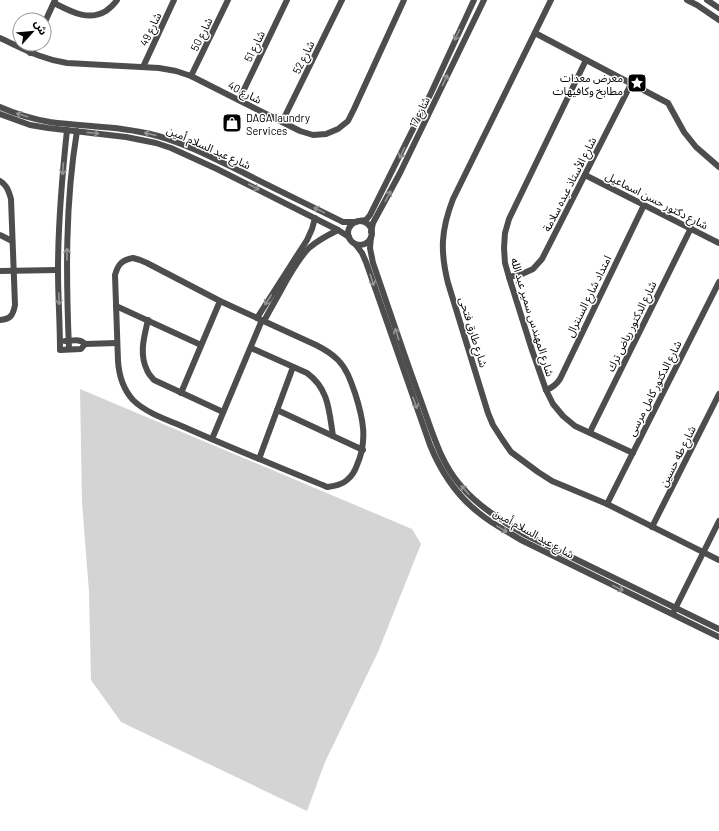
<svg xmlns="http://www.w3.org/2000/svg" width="719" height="831" font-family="Barlow,'Noto Sans Arabic',sans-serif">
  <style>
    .green { fill: #d4d4d4 }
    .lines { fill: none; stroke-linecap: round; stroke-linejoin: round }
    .minor { stroke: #4d4d4d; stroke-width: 6 }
    .oneway { stroke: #949494 }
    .labels { text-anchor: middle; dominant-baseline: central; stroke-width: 3; stroke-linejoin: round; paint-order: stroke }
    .street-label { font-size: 11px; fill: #000; stroke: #fff }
    .poi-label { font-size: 11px; fill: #000; stroke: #fff; text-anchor: end }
  </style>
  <rect width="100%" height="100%" fill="#fff"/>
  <polygon class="green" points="80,389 412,529 421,544 378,652 325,762 307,811 121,722 91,680 89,592 82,502"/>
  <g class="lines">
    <g class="minor">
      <path d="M 551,0 L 453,199 C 441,230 440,251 448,283 L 488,413 L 493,425 L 502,439 L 511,452 L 538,472 L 552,481 L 607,504 L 719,560"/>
      <polyline points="687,0 697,5 719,20"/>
      <polyline points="707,0 719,8"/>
      <path d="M 54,3 C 70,11 88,22 106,11 C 110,8 114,5 117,0"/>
      <polyline points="44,24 55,0"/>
      <polyline points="535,33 668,103 684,132 696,147 719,167"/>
      <path d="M 0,38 C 24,49 41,59 67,63 L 159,68 L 176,71 L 191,76 L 300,131 L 313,135 L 326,134 L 338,129 L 348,121 L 354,109 L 404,0"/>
      <polyline points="30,53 35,44"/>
      <polyline points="586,60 509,219 505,233 504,248 505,263 509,277 532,350 546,390 553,404 563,416 575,426 633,453"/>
      <polyline points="143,67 174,0"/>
      <polyline points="191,76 228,0"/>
      <polyline points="239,100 287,0"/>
      <path d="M 0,107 C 16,114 32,119 50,122 C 86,127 123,126 158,136 C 187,144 215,159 242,172 C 275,189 309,205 343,222 L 356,222"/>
      <polyline points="0,114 30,125 48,128 126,137 156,143 171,148 217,169 338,230 349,237"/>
      <polyline points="282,122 342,0"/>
      <path d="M 67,130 C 62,177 58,224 58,270 C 58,297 60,323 60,350 L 81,349 L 85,344"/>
      <polyline points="585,175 719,243"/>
      <path d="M 0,181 C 7,185 9,192 11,199 L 15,305 C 13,315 11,319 0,320"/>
      <polyline points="359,221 366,220 370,215 431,93 474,0"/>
      <circle cx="360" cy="233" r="12"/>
      <polyline points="371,232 373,223 400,173 484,0"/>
      <polyline points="0,235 12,241"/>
      <path d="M 371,237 L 370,248 L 373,263 C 389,309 404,355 421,401 C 432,431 440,462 461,486 C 479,507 501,520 524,534 L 719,629"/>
      <path d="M 356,245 L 362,253 L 366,262 L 430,445 C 441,472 456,495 479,513 C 492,524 507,531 521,540 L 719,637"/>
      <path d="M 133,258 L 140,260 L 147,263 L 220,301 L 316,345 C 324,349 332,354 338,360 C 347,369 351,382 355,393 C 363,418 368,440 357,465 C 355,471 352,476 347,480 C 342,485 334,486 327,487 C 279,467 231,448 184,427 C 168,420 146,413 133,400 C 123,389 119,376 118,361 L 115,275 C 118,264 122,260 133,258 Z"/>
      <polyline points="0,271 58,270"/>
      <polyline points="509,277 522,274 533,269 542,259 631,84"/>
      <polyline points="116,306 201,345"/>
      <polyline points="257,318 307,240 312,229 315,218"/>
      <path d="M 148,320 C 144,337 139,354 147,370 C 148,374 152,377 154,380 L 223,412"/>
      <path d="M 264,321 C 271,308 278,296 285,283 C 292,271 299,258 309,248 C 318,240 328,235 338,230"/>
      <path d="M 65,341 C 72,341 80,338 85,344 L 117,343"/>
      <path d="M 251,348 L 307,373 C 329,389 329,411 333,436"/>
      <path d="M 69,349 C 66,277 65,203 77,131"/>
      <path d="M 546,390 C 552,388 556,385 560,379 L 644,205"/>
      <polyline points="181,393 220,301"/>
      <polyline points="277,410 363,450"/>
      <polyline points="590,432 691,228"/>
      <polyline points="212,439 262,320"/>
      <polyline points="259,459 293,367"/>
      <polyline points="607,504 719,282"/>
      <polyline points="652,527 719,394"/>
      <polyline points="674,611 719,521"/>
    </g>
  </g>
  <defs><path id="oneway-shaft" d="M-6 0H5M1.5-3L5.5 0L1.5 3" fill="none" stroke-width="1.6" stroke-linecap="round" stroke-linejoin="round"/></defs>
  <g class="oneway">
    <use href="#oneway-shaft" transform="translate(457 35) rotate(115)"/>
    <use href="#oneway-shaft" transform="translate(445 80) rotate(-64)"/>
    <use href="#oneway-shaft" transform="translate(22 115) rotate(-163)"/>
    <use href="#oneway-shaft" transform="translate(93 133) rotate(6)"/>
    <use href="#oneway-shaft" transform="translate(150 134) rotate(-167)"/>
    <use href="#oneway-shaft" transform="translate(402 153) rotate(116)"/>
    <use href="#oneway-shaft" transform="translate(63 169) rotate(94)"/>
    <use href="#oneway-shaft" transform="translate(254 187) rotate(27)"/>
    <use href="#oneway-shaft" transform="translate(388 196) rotate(-62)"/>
    <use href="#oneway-shaft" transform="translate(319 210) rotate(-154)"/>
    <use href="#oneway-shaft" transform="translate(67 254) rotate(-89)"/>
    <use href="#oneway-shaft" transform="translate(372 280) rotate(72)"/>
    <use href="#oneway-shaft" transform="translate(59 299) rotate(88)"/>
    <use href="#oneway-shaft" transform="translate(268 300) rotate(123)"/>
    <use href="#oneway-shaft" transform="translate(397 334) rotate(-108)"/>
    <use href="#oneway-shaft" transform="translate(415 403) rotate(70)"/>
    <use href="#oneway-shaft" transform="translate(465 490) rotate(-132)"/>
    <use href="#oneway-shaft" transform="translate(502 529) rotate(31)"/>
    <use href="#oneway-shaft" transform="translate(618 588) rotate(26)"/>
  </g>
  <defs>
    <g id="sight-square" transform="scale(1)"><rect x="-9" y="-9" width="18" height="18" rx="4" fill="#000" stroke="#fff"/><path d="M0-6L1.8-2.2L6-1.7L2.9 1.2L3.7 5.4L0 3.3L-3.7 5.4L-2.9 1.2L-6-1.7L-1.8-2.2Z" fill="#fff"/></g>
    <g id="shop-square" transform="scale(1)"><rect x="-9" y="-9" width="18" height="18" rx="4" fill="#000" stroke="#fff"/><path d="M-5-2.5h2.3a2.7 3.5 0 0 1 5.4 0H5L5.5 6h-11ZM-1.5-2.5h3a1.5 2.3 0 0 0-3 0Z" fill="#fff"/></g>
  </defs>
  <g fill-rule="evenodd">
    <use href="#sight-square" x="637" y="83"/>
    <use href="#shop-square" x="232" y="123"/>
  </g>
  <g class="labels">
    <g class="street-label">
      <text transform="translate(150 29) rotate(-65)">شارع 49</text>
      <text transform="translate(201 34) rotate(-64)">شارع 50</text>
      <text transform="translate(254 46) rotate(-64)">شارع 51</text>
      <text transform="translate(303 57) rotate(-64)">شارع 52</text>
      <text transform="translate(245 92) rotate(27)">شارع 40</text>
      <text transform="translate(419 112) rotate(-64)">شارع 17</text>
      <text transform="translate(209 147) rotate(24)">شارع عبد السلام أمين</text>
      <text transform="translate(569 184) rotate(-63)">شارع الأستاذ عبده سلامة</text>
      <text transform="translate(657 200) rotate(27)">شارع دكتور حسن اسماعيل</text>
      <text transform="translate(588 296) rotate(-64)">امتداد شارع السنترال</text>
      <text transform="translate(533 317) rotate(73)">شارع المهندس سمير عبد الله</text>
      <text transform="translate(631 326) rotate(-64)">شارع الدكتور رياض ترك</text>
      <text transform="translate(474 332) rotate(73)">شارع طارق فتحى</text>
      <text transform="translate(654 388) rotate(-63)">شارع الدكتور كامل مرسى</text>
      <text transform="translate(677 456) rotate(-63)">شارع طه حسين</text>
      <text transform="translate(534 533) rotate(29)">شارع عبد السلام أمين</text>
    </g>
    <g class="poi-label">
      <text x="623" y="77">معرض معدات<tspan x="623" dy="13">مطابخ وكافيهات</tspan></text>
      <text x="246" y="117" text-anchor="start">DAGA laundry<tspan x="246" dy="13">Services</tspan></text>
    </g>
  </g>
  <g transform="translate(32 32) rotate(63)"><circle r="19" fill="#ffffff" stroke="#999999"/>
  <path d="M0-3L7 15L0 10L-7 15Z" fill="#000000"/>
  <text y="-6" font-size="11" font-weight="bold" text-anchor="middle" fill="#000000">ش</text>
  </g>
</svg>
